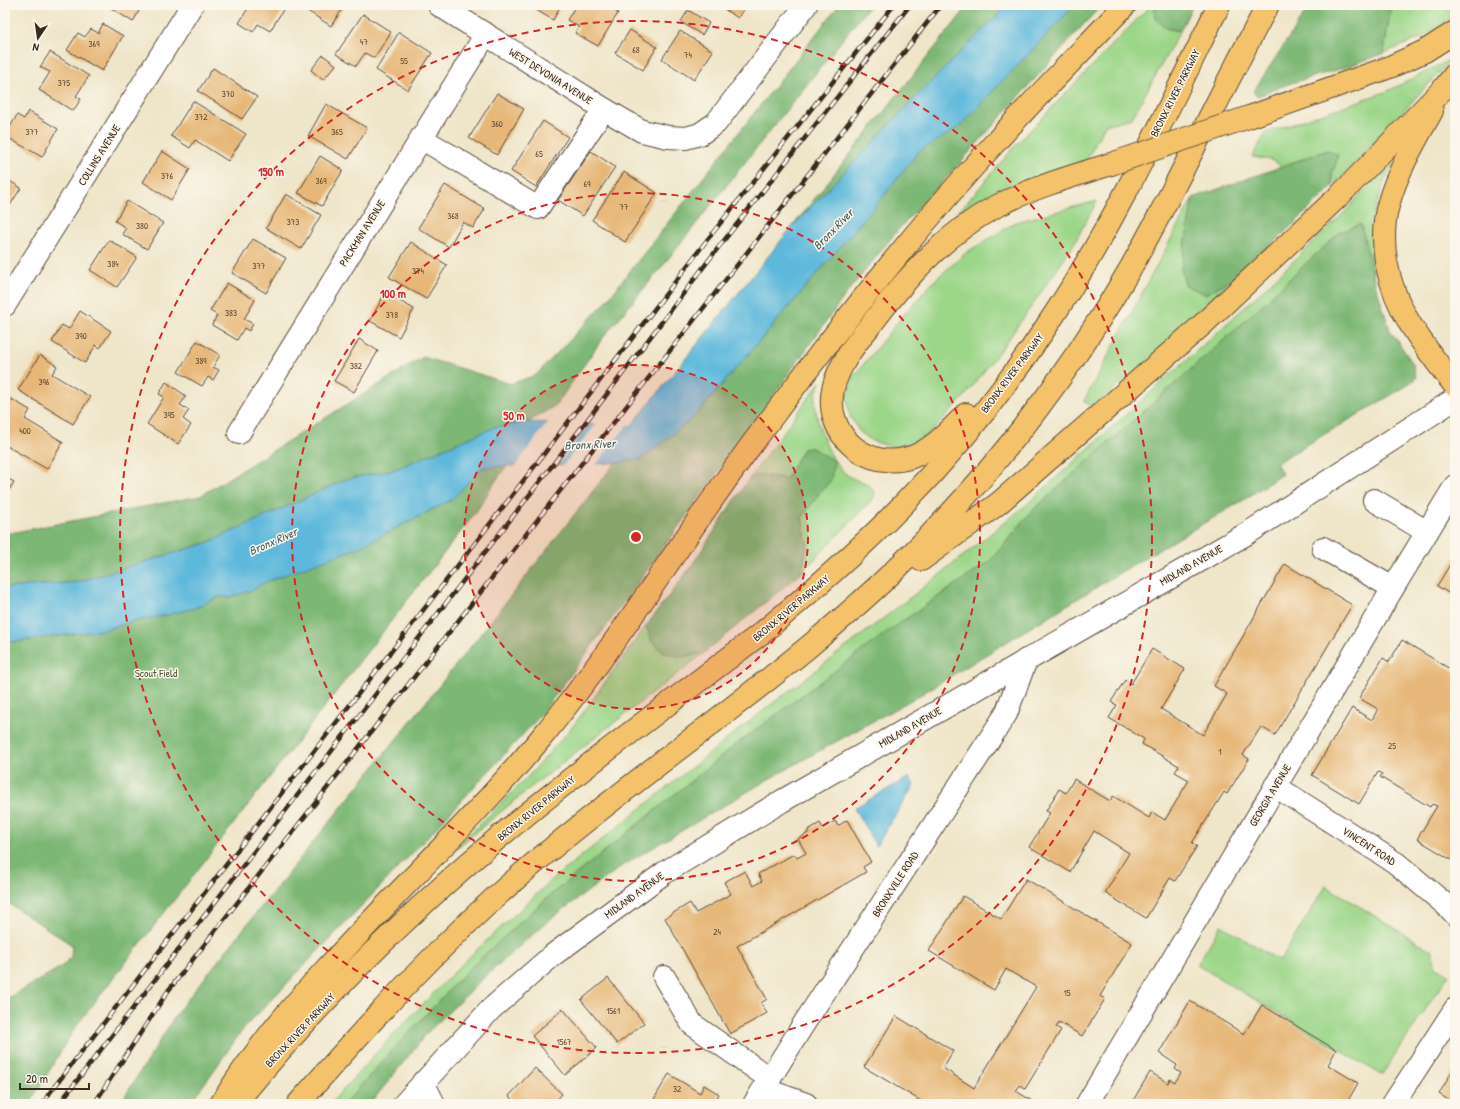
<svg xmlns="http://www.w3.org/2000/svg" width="1460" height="1109" font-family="'Patrick Hand',sans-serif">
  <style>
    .green { fill: #9cd689; stroke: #6c8054 }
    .forest { fill: #7db775; stroke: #5c704a }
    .water { fill: #5db8db; stroke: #4c717c }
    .pier { fill: #efe5c9 }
    .building { fill: #e6b778 }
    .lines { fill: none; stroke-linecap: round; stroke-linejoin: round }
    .minor-casing { stroke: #564638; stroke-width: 24 }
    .highway-casing { stroke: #564638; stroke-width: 24 }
    .minor { stroke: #fff; stroke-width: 22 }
    .highway { stroke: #f3c26a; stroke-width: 22 }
    .rail-casing { stroke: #3b2a1e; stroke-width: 4.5 }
    .rail { stroke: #fbf7ec; stroke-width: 3; stroke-dasharray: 9; stroke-linecap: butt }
    .highway-bridge-casing { stroke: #564638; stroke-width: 24; stroke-linecap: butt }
    .highway-bridge { stroke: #f3c26a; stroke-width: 22 }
    .ring { fill: none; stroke: #d62828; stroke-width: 2; stroke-dasharray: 7 5 }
    .labels { text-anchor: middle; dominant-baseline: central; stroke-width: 3; stroke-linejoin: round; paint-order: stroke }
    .number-label { font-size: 9px; fill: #664d34 }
    .street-label { font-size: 11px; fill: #3b2a1e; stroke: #fbf7ec }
    .park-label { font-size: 11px; fill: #535539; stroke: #fbf7ec }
    .water-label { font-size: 12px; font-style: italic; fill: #475c60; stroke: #fbf7ec }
    .centre { fill: #d62828; stroke: #fbf7ec; stroke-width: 2 }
    .ring-label { font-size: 12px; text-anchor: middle; font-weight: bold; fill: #d62828; stroke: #fbf7ec; stroke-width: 3; stroke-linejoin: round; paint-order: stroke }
  </style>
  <rect width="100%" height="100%" fill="#fbf7ec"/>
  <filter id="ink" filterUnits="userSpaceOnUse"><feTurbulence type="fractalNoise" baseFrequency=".025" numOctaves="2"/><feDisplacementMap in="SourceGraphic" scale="8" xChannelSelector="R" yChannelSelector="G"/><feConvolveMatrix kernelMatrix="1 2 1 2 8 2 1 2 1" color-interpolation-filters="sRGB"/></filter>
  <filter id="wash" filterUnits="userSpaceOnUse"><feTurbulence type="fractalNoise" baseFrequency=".012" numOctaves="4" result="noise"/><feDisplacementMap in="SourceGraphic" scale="16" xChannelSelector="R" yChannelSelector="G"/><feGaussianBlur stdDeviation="0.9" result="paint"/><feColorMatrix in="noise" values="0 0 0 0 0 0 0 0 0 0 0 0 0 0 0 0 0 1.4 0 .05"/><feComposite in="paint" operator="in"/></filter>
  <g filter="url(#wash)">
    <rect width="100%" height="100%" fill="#efe5c9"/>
    <g class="green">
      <polygon points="1151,5 1155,5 1155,18 1165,28 1180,31 1132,118 1105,125 1085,163 945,228 1016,145"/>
      <polygon points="1391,5 1455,5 1455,16 1423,37 1384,53"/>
      <polygon points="1453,58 1332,187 1332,171 1335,167 1328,150 1282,166 1271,160 1252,157 1266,133 1388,91"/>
      <path d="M 1390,160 L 1394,163 C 1382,184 1374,207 1372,231 C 1370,247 1373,264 1374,280 L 1361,225 L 1340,232 L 1234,331 L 1032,511 L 990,561 L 887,632 L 737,744 L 547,898 L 469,969 L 387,1056 L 345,1104 L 330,1104 L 389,1039 L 467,959 L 554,878 L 750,721 L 937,577 L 1026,505 L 1244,308 L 1346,211 Z"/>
      <polygon points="1193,198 1181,269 1205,294 1234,278 1138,370 1091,407 1084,401"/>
      <polygon points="1097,201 1071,249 1010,337 965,396 929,434 913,443 892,447 872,441 859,431 850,416 847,397 854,376 906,312 936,279 967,252 1016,222"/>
      <path d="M 820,382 C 818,388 815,395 815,400 C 815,422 831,466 850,477 C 863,484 866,479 875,493 L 873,499 L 801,573 L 807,545 L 802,518 L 820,492 L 831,480 L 812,448 L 803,449 L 786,479 L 762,475 L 751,477 Z"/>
      <polygon points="646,626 652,642 682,657 704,653 531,787 447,856 526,779 574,725"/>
      <polygon points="1326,886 1432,951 1435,966 1449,974 1382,1075 1197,965 1221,925 1280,961"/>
    </g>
    <g class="forest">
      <polygon points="839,5 870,5 661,268 605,335 556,405 528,422 495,427 393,470 347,479 207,543 78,582 5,588 5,534 200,496 423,357 511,384 536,375 605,303"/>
      <polygon points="969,5 1008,5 919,94 792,227"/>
      <polygon points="1075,5 1102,5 1083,25 949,175 898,230 846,294 625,601 539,717 423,842 244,1028 190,1104 120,1104 179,1010 253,917 476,640 615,463 640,460 696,415 881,199 918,152 958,128"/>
      <polygon points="1155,5 1193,5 1180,31 1165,28 1155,18"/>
      <polygon points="1310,5 1391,5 1384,53 1347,67 1288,84 1258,96 1253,92"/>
      <polygon points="1328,150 1338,155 1335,167 1332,171 1332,187 1283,234 1234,278 1205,294 1185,285 1181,269 1193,198"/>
      <polygon points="1361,224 1374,280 1390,330 1413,364 1416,378 1405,387 1276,463 1282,474 1247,498 1131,566 920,695 769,779 622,866 548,921 490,972 426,1034 370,1104 345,1104 387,1056 469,969 547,898 737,744 887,632 990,561 1032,511 1234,331 1340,232"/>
      <polygon points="812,448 834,461 831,480 820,492 802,518 807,545 801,573 704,653 682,657 665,653 652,642 646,626 690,568 750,477 762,475 786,479 803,449"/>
      <polygon points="507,466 497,479 476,512 77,1025 29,1104 5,1104 5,1000 61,967 71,957 72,945 5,901 5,643 103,630 136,621 168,615 195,608 218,597 230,597 251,591 262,583 359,547 451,500 482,468"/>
    </g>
    <g class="water">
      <polygon points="1008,5 1075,5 958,128 918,152 881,199 696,415 640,460 597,464 507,466 482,468 451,500 359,547 263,583 251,591 230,597 218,597 195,608 168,615 136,621 103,630 5,643 5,588 78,582 207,543 347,479 393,470 495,427 528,422 631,426 792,227 919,94"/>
      <polygon points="909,777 914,785 876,846 854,808"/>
    </g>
    <g class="pier">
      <polygon points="548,422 589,423 556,467 514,468"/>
      <polygon points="597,423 628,424 595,466 562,467"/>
    </g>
    <g id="blocks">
      <g class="building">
        <polygon points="106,5 142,5 133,22"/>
        <polygon points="250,5 286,5 270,31 258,24 253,32 239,23"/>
        <polygon points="309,5 345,5 331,26 306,10"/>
        <polygon points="528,5 561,5 553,20"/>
        <polygon points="576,5 605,5 618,13 598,46 575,33 579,27 567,20"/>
        <polygon points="718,5 746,5 738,18"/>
        <polygon points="688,10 709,23 702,35 681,22"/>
        <polygon points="363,14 391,32 374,58 365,53 356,66 336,54"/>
        <polygon points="103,24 123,36 102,71 67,50 78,33 85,37 91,29 98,33"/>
        <polygon points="630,30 657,47 643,70 615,53"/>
        <polygon points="680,31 713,51 694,80 662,59"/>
        <polygon points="399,32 432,53 408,90 376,70"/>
        <polygon points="50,52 89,76 76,96 81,99 73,111 39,90 50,72 40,67"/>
        <polygon points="323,55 336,65 323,80 311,70"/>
        <polygon points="213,68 257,97 242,119 198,91"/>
        <polygon points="497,93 524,109 497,155 469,138"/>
        <polygon points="193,101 246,134 228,161 195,140 190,148 171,136"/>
        <polygon points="326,104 367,128 348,159 308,136"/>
        <polygon points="28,111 58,129 42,157 5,136 17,115 24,119"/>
        <polygon points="543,121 568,137 536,187 511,171"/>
        <polygon points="162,151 190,169 171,200 143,182"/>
        <polygon points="591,151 615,167 583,216 558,200"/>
        <polygon points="320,156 343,170 322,206 298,193"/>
        <polygon points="624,172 657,193 625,242 592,220"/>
        <polygon points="5,178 21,188 5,213"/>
        <polygon points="445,185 485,209 473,228 463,222 449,247 418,228"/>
        <polygon points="286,194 321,215 301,249 266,228"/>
        <polygon points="127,201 163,223 147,249 122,234 126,228 115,221"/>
        <polygon points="253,239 286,258 266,293 232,273"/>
        <polygon points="109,240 137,257 117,287 90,270"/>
        <polygon points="411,242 447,265 426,299 389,277"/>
        <polygon points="227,283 255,300 244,319 253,324 249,331 244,328 237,340 212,325 217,315 210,311"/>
        <polygon points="385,293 414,309 399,337 370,321"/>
        <polygon points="80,311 111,331 100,348 96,345 85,363 52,342 62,325 69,329"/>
        <polygon points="359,339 378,351 354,392 334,381"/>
        <polygon points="197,341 220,355 213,367 219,370 213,380 208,377 202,386 178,372"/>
        <polygon points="40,355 57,366 52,374 90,397 73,424 18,390"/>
        <polygon points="166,382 186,396 180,405 189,410 183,419 191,425 178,444 147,424 164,397 159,394"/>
        <polygon points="11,399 30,410 25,419 63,442 47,469 5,445 5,410"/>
        <polygon points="5,477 14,482 5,496"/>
        <polygon points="1455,556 1455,597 1437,586"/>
        <polygon points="1285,564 1352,605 1275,735 1261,727 1243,755 1249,759 1227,794 1224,792 1192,843 1197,846 1175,881 1170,878 1146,918 1105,893 1129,853 1094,831 1070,872 1029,847 1050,813 1046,811 1059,789 1066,793 1074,779 1110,801 1113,796 1149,818 1152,812 1165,820 1189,780 1175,772 1179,766 1142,744 1144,739 1109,718 1117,705 1111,702 1125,680 1131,684 1152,649 1185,669 1161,709 1203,735 1227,694 1214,686"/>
        <polygon points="1402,640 1455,672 1455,862 1417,839 1437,806 1432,804 1430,807 1380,777 1382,774 1378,772 1359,804 1312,775 1352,708 1372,720 1378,709 1359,698 1383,658 1389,662"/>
        <polygon points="847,820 871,862 863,867 866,872 737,946 767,999 761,1003 767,1013 730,1034 665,918 690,903 696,913 731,894 724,882 745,871 753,886 762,881 758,874 794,854 797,858 806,853 798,839 808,833 808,830 820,823 823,828 835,821 838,826"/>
        <polygon points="1026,879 1132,943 1100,996 1105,999 1082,1036 1059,1022 1056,1027 1061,1030 1025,1089 1020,1085 1016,1091 1037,1104 926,1104 864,1067 896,1016 953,1051 943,1068 974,1088 1036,987 1006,969 994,990 929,951 963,896 1001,919"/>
        <polygon points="608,978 644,1023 617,1044 581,1000"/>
        <polygon points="1190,1001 1244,1034 1262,1005 1336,1050 1328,1065 1358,1083 1346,1104 1131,1104 1150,1072 1168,1083 1170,1079 1175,1082 1181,1073 1175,1069 1177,1065 1159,1053"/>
        <polygon points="563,1009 597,1048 565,1075 532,1036"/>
        <polygon points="1455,1066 1455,1104 1439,1094"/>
        <polygon points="535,1068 562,1094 553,1104 518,1104 509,1096"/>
        <polygon points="669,1074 700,1093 704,1085 719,1094 713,1104 663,1104 654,1099"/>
      </g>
    </g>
  </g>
  <g filter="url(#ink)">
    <use href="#blocks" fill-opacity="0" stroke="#564638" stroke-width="1"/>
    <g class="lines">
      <g class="minor-casing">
        <g id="minor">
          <polyline points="439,5 604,109 642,131 668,137 686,138 700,134 716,123 806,5"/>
          <polyline points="421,138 538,208 604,109"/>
          <polyline points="5,305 192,5"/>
          <polyline points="239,433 486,34"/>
          <polyline points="1374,500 1427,532"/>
          <polyline points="1323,548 1393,588"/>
          <polyline points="1275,786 1396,863 1446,905 1455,914"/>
          <polyline points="664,977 692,1024 770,1079"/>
          <polyline points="423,1082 434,1104"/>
          <polyline points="764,1089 806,1104"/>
          <polyline points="404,1104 491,1009 553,955 664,873 782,801 1248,533 1455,399"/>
          <polyline points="754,1104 803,1025 1006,714 1026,660"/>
          <polyline points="1087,1104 1393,588 1455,486"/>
          <polyline points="1393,1104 1455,1009"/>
        </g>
      </g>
      <g class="highway-casing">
        <g id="highway">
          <path d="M 1432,111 C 1416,140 1398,170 1389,202 C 1377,242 1388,287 1409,322 C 1422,344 1439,365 1455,386"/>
          <polyline points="1249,117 1390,67 1425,51 1455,32"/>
          <path d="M 966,414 C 950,430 933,449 912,457 C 867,472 824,435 833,389 C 839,363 857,342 873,322 C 907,277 945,234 995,207 C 1031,188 1072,176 1111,164"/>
          <polyline points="921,560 999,503 1202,325 1341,194 1444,88 1455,74"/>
          <path d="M 221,1104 C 251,1054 287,1012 326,969 C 397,891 474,819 541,738 C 576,696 608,651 639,606 C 681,545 722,483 767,424 C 838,328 912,234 992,146 C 1035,98 1081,52 1125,5"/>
          <path d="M 235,1104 C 314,1007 403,918 498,838 C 584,766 674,700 763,632 C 805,597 847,561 886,522 C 944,464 998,399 1044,330 C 1113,228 1165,115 1219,5"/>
          <path d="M 298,1104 C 375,1016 454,929 544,855 C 674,747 817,654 934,531 C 1009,452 1075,364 1130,269 C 1179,183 1220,92 1268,5"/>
        </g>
      </g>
      <use href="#minor" class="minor"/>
      <use href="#highway" class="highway"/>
      <g class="rail-casing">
        <g id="rail">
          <polyline points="43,1104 48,1095 527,476 707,240 894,5"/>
          <polyline points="59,1104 585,423 718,248 910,5"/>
          <polyline points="94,1104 168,991 941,5"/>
        </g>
      </g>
      <use href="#rail" class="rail"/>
      <g class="highway-bridge-casing">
        <polyline id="highway-bridge" points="1111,164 1249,117"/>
      </g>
      <use href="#highway-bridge" class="highway-bridge"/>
    </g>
  </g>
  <circle cx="636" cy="537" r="172" fill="#d62828" fill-opacity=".12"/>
  <g class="ring">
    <circle cx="636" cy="537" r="172"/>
    <circle cx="636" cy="537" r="344"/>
    <circle cx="636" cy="537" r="516"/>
  </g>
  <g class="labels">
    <g class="number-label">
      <text x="364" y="42">47</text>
      <text x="94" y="44">369</text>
      <text x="636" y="50">68</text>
      <text x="688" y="55">74</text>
      <text x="404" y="61">55</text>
      <text x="64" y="83">375</text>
      <text x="228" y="94">370</text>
      <text x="201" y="117">372</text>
      <text x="497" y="124">360</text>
      <text x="32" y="132">377</text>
      <text x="337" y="132">365</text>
      <text x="539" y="154">65</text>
      <text x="167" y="176">376</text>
      <text x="321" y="181">369</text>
      <text x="587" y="184">69</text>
      <text x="624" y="207">77</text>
      <text x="453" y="216">368</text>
      <text x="293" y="222">373</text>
      <text x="142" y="226">380</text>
      <text x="113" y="264">384</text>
      <text x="259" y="266">377</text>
      <text x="418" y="271">374</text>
      <text x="231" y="313">383</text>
      <text x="392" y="315">378</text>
      <text x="81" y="336">390</text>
      <text x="201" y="361">389</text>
      <text x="356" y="366">382</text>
      <text x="44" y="382">396</text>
      <text x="169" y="415">395</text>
      <text x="25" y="431">400</text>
      <text x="1392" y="746">25</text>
      <text x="1220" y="752">1</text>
      <text x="717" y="932">24</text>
      <text x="1067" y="993">15</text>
      <text x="613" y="1011">1561</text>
      <text x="564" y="1042">1567</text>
      <text x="677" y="1089">32</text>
    </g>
    <g class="street-label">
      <text transform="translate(551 76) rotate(32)">WEST DEVONIA AVENUE</text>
      <text transform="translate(1175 93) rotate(-63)">BRONX RIVER PARKWAY</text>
      <text transform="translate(99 155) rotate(-58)">COLLINS AVENUE</text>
      <text transform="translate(362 233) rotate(-58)">PACKMAN AVENUE</text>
      <text transform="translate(1012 373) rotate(-53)">BRONX RIVER PARKWAY</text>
      <text transform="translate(1191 565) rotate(-30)">MIDLAND AVENUE</text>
      <text transform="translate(791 608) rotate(-40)">BRONX RIVER PARKWAY</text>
      <text transform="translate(910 727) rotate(-30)">MIDLAND AVENUE</text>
      <text transform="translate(1270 795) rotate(-59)">GEORGIA AVENUE</text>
      <text transform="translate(536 808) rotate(-39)">BRONX RIVER PARKWAY</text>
      <text transform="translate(1369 846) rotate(33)">VINCENT ROAD</text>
      <text transform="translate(895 884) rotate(-57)">BRONXVILLE ROAD</text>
      <text transform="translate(634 895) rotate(-36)">MIDLAND AVENUE</text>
      <text transform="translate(300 1030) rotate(-47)">BRONX RIVER PARKWAY</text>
    </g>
    <g class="park-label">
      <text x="156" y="673">Scout Field</text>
    </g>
    <g class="water-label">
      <text transform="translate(833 229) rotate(-46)">Bronx River</text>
      <text transform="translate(590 444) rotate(-3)">Bronx River</text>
      <text transform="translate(273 541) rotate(-24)">Bronx River</text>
    </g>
  </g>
  <circle cx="636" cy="537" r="6" class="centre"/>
  <g class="ring-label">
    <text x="271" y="176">150 m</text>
    <text x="393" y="298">100 m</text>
    <text x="514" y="420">50 m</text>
  </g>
  <rect width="1460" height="1109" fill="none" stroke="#fbf7ec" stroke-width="20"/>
  <g transform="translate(38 38) rotate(193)" stroke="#fbf7ec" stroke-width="3" paint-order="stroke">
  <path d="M0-3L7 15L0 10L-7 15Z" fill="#3b2a1e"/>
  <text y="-6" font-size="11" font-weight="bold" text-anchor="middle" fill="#3b2a1e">N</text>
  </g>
  <path d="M20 1083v6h69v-6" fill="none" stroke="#3b2a1e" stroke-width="2"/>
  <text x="26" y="1083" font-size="12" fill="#3b2a1e" stroke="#fbf7ec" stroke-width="3" paint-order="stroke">20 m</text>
</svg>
